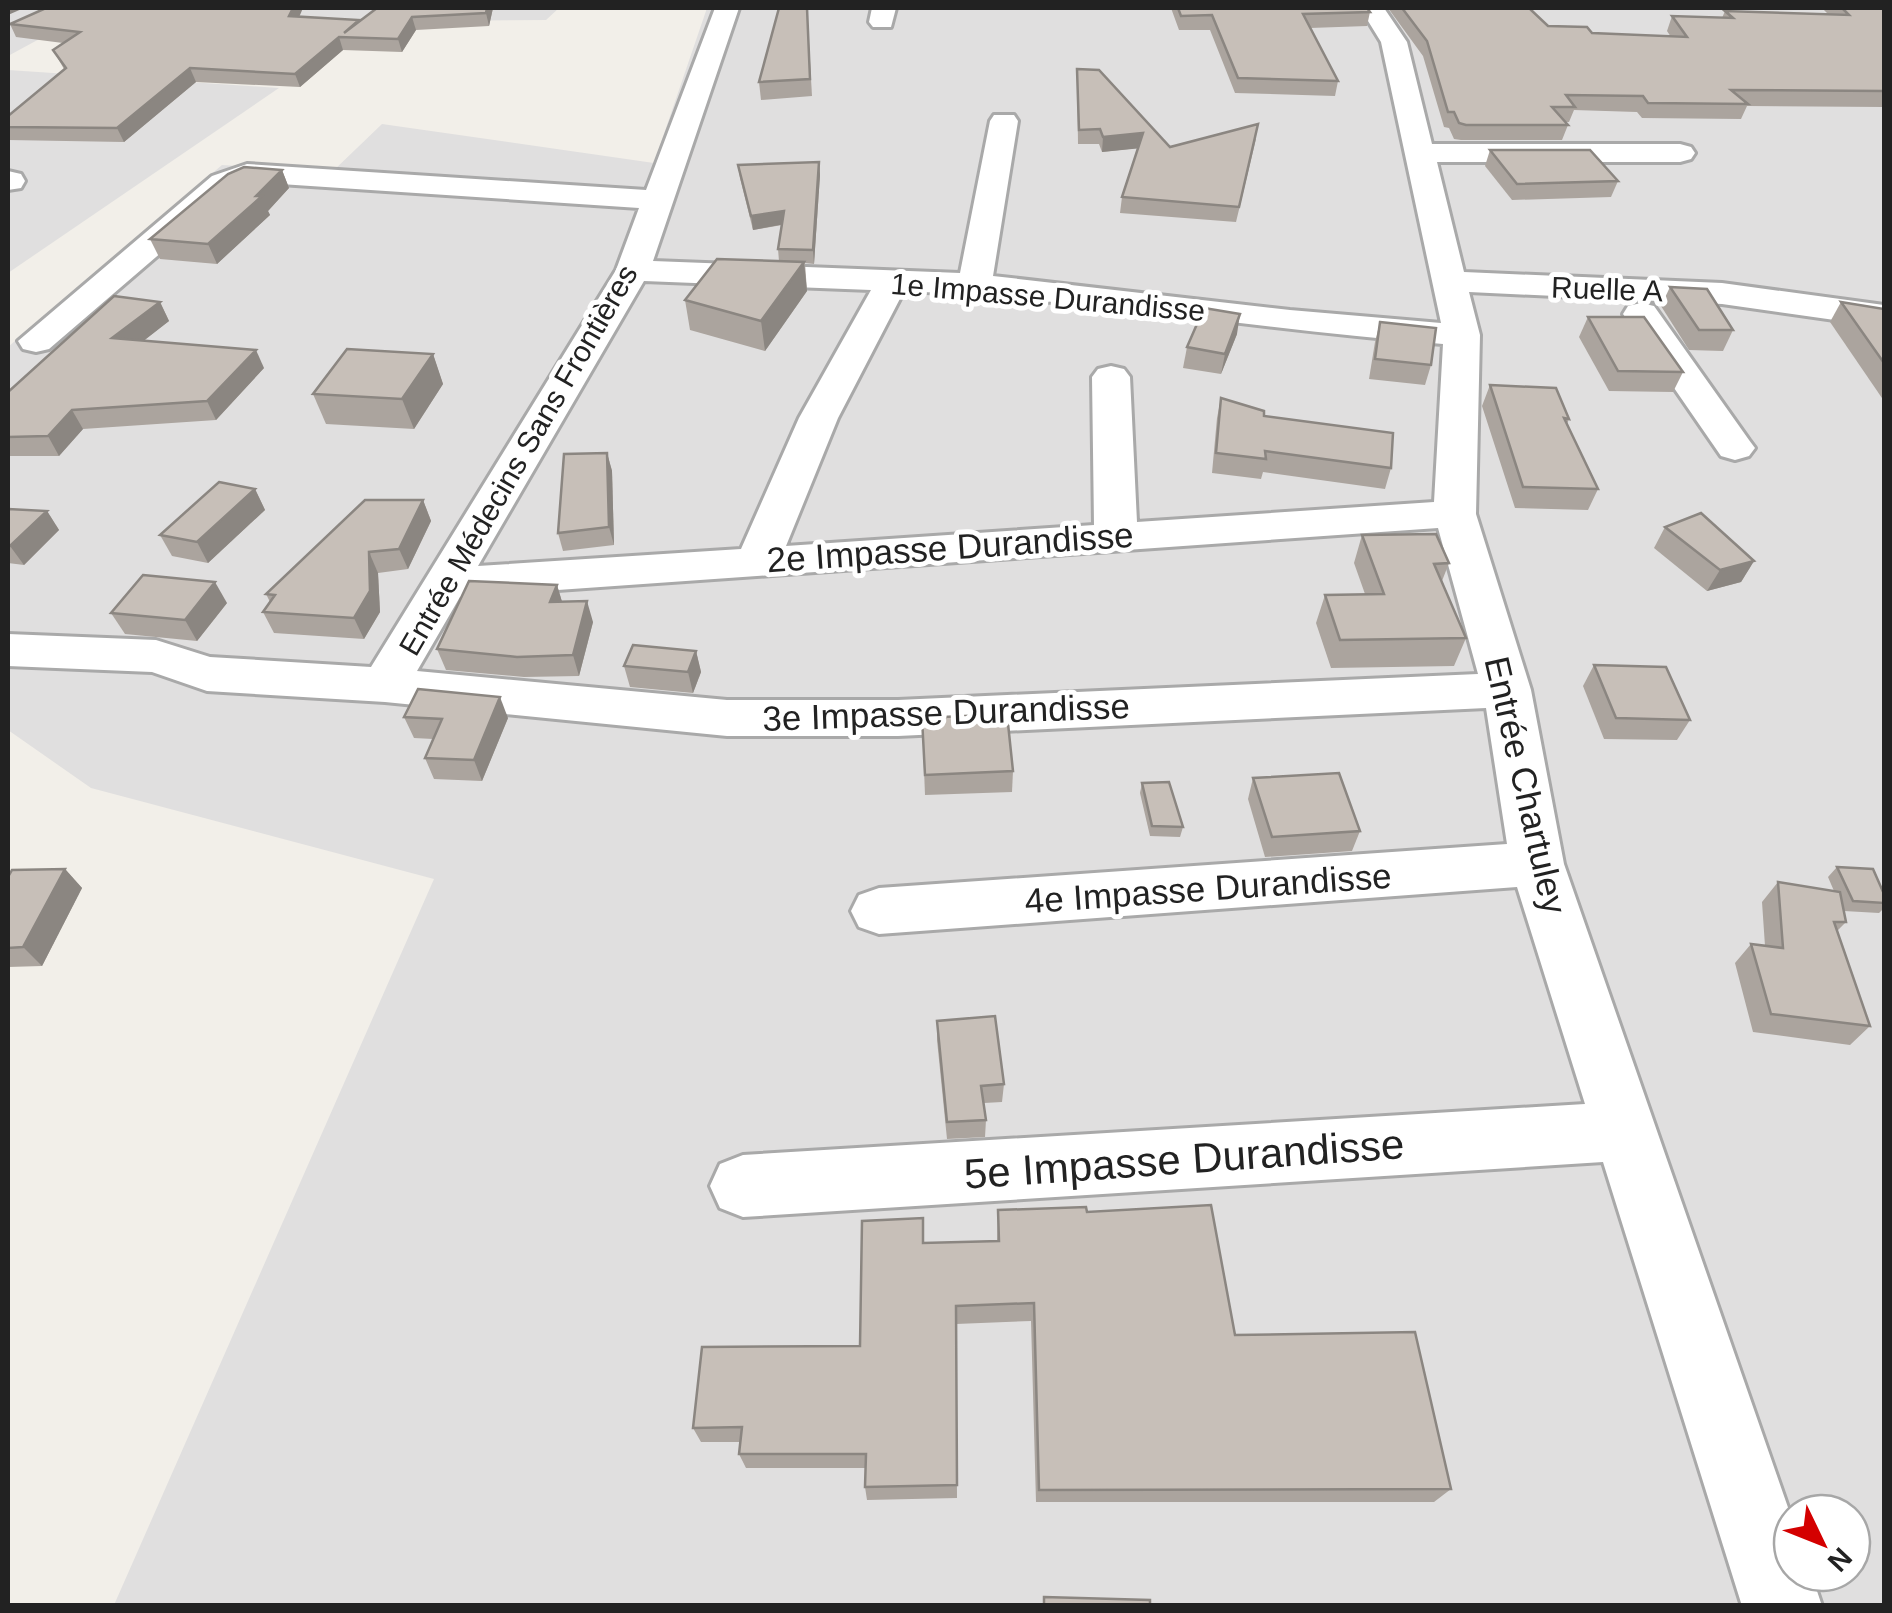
<svg xmlns="http://www.w3.org/2000/svg" width="1892" height="1613" font-family="Helvetica,sans-serif">
  <style>
    .residential { fill: #e0dfdf; fill-rule: evenodd }
    .lines { fill: none; stroke-linecap: round; stroke-linejoin: round }
    .minor-casing { stroke: #a9a9a9; stroke-width: 6 }
    .minor { fill: #fff; fill-rule: evenodd }
    .wall { fill: #aba49e }
    .shaded-wall { fill: #8b8681 }
    .building { fill: #c7bfb8; stroke: #8b8681; stroke-width: 2.5 }
    .labels { text-anchor: middle; dominant-baseline: central; stroke-width: 10; stroke-linejoin: round; paint-order: stroke }
    .far-street-label { font-size: 30px; fill: #222; stroke: #fff }
    .street-label { font-size: 35px; fill: #222; stroke: #fff }
    .near-street-label { font-size: 42px; fill: #222; stroke: #fff }
  </style>
  <rect width="100%" height="100%" fill="#f2efe9"/>
  <g class="residential">
    <polygon points="8,8 559,8 546,20 67,24 8,56"/>
    <path d="M 707,8 L 1884,8 L 1884,1605 L 114,1605 L 434,879 L 91,788 L 8,730 L 8,347 L 222,165 L 332,172 L 382,124 L 654,163 ZM 1792,1513 L 1852,1513 L 1852,1573 L 1792,1573 Z"/>
    <polygon points="8,70 279,88 8,273"/>
  </g>
  <g class="lines">
    <g class="minor-casing">
      <g id="minor">
        <path d="M 715,8 L 739,8 L 653,261 L 960,273 L 990,121 L 994,115 L 1014,115 L 1018,121 L 993,276 L 1290,310 L 1441,323 L 1381,42 L 1360,8 L 1384,8 L 1407,42 L 1432,144 L 1680,144 L 1691,147 L 1695,153 L 1691,159 L 1680,162 L 1437,162 L 1464,272 L 1722,283 L 1884,305 L 1884,327 L 1722,304 L 1469,292 L 1480,335 L 1476,514 L 1531,690 L 1564,864 L 1792,1519 L 1792,1573 L 1811,1573 L 1822,1606 L 1742,1606 L 1603,1162 L 743,1217 L 720,1208 L 710,1186 L 720,1164 L 743,1155 L 1585,1104 L 1517,887 L 879,934 L 859,927 L 851,911 L 859,895 L 879,888 L 1507,844 L 1486,708 L 898,736 L 727,736 L 385,702 L 207,691 L 152,672 L 8,666 L 8,634 L 156,640 L 210,657 L 371,667 L 616,270 L 639,208 L 251,182 L 234,190 L 49,349 L 36,352 L 23,349 L 18,341 L 212,176 L 247,164 L 646,190 ZM 644,281 L 871,290 L 799,418 L 741,549 L 478,566 ZM 904,291 C 1084,299 1264,330 1443,344 L 1434,502 L 1137,522 L 1130,377 L 1124,369 L 1111,366 L 1098,369 L 1092,377 L 1094,525 L 786,546 L 838,418 ZM 1438,528 L 1478,674 L 898,700 L 727,700 L 417,671 L 460,597 Z"/>
        <polygon points="872,8 896,8 891,27 873,27 869,22"/>
        <polygon points="8,171 21,174 25,181 21,188 8,190"/>
        <polygon points="1641,303 1654,306 1749,440 1755,448 1749,456 1735,460 1721,456 1623,314 1628,306"/>
      </g>
    </g>
    <use href="#minor" class="minor"/>
  </g>
  <g class="wall">
    <polygon points="377,8 493,8 489,26 416,30 402,52 343,50 300,87 196,82 124,142 8,140 8,116 64,69 53,50 63,43 16,37 10,24 299,17 360,21"/>
    <polygon points="807,8 812,96 761,100 759,82"/>
    <polygon points="1171,8 1367,8 1370,12 1367,26 1310,28 1338,81 1335,96 1235,93 1210,30 1179,30"/>
    <polygon points="1388,8 1529,8 1548,26 1592,33 1671,37 1667,31 1672,16 1722,18 1725,11 1828,14 1822,8 1884,8 1884,107 1747,106 1741,119 1642,118 1637,112 1574,110 1569,122 1566,122 1568,125 1562,140 1461,140 1454,139 1449,128 1444,127 1423,56"/>
    <polygon points="1077,69 1170,147 1256,139 1236,222 1120,213 1122,197 1138,148 1102,152 1099,144 1078,144"/>
    <polygon points="1490,150 1618,181 1611,197 1512,200 1485,166"/>
    <polygon points="819,162 820,175 814,264 805,263 807,291 765,351 690,330 685,300 779,261 778,249 782,225 753,230 740,178 738,165"/>
    <polygon points="282,170 289,188 268,211 270,215 217,264 160,259 150,239"/>
    <polygon points="1670,287 1733,330 1723,351 1689,350 1661,306"/>
    <polygon points="160,302 169,321 143,341 264,368 216,420 83,429 59,456 8,456 8,392"/>
    <polygon points="1841,302 1884,309 1884,401 1830,322"/>
    <polygon points="1588,317 1683,372 1673,392 1609,391 1579,337"/>
    <polygon points="1380,322 1431,365 1425,385 1369,379 1375,342"/>
    <polygon points="1237,334 1221,374 1183,368 1187,347"/>
    <polygon points="433,354 443,384 414,429 326,424 313,394"/>
    <polygon points="1490,385 1569,419 1567,424 1598,489 1588,510 1515,508 1482,406"/>
    <polygon points="1221,398 1391,468 1385,489 1263,472 1261,479 1212,473 1217,418"/>
    <polygon points="607,453 612,471 614,545 563,551 558,533"/>
    <polygon points="255,489 265,510 208,563 172,556 160,535"/>
    <polygon points="423,500 431,521 408,569 378,573 380,612 364,639 274,633 263,612 270,602 266,594"/>
    <polygon points="8,509 47,511 59,530 24,565 8,563"/>
    <polygon points="1665,527 1754,561 1741,582 1707,591 1654,548"/>
    <polygon points="1362,535 1449,563 1442,581 1466,638 1454,666 1331,668 1316,623 1325,595 1365,594 1354,563"/>
    <polygon points="557,585 562,602 593,622 579,676 524,677 446,670 437,649"/>
    <polygon points="227,603 197,641 125,634 111,613"/>
    <polygon points="696,651 701,672 693,693 630,687 624,666"/>
    <polygon points="1594,665 1690,720 1677,740 1604,739 1583,686"/>
    <polygon points="404,717 508,718 482,781 434,779 425,758 433,739 414,738"/>
    <polygon points="922,718 1013,771 1012,792 925,795"/>
    <polygon points="1253,778 1360,831 1352,851 1265,857 1248,799"/>
    <polygon points="1142,783 1183,827 1180,837 1150,836 1140,793"/>
    <polygon points="1837,867 1884,894 1884,908 1879,913 1844,911 1846,922 1837,931 1870,1026 1850,1045 1753,1032 1735,963 1751,944 1765,946 1762,902 1778,882 1834,891 1828,877"/>
    <polygon points="65,869 82,888 42,966 8,967 8,877"/>
    <polygon points="937,1021 1004,1084 1002,1102 984,1103 986,1120 985,1137 947,1139 937,1040"/>
    <polygon points="998,1210 1087,1212 1235,1335 1451,1489 1434,1502 1036,1502 1031,1321 956,1324 957,1498 867,1500 865,1487 865,1468 746,1468 739,1454 741,1442 701,1442 693,1428 860,1346 924,1243 997,1241"/>
  </g>
  <g class="shaded-wall">
    <polygon points="8,8 24,8 8,15"/>
    <polygon points="293,8 303,8 294,29 289,16"/>
    <polygon points="487,8 493,8 489,26 486,13"/>
    <polygon points="412,17 416,30 402,52 398,39"/>
    <polygon points="339,37 343,50 300,87 295,74"/>
    <polygon points="190,68 196,82 124,142 117,128"/>
    <polygon points="1143,133 1142,148 1102,152 1103,137"/>
    <polygon points="819,162 820,175 814,264 813,250"/>
    <polygon points="282,170 289,188 268,211 270,215 217,264 208,244"/>
    <polygon points="784,211 785,224 753,230 751,216"/>
    <polygon points="804,262 807,291 765,351 761,321"/>
    <polygon points="160,302 169,321 123,357 112,338"/>
    <polygon points="1240,314 1237,334 1221,374 1225,354"/>
    <polygon points="256,350 264,368 216,420 207,401"/>
    <polygon points="433,354 443,384 414,429 402,399"/>
    <polygon points="72,410 83,429 59,456 48,436"/>
    <polygon points="607,453 612,471 614,545 609,527"/>
    <polygon points="255,489 265,510 208,563 197,542"/>
    <polygon points="423,500 431,521 408,569 399,549"/>
    <polygon points="47,511 59,530 24,565 10,546"/>
    <polygon points="369,552 378,573 380,612 364,639 354,618"/>
    <polygon points="1754,561 1741,582 1707,591 1720,570"/>
    <polygon points="215,582 227,603 197,641 185,620"/>
    <polygon points="557,585 563,605 550,602"/>
    <polygon points="587,601 593,622 579,676 573,655"/>
    <polygon points="696,651 701,672 693,693 688,672"/>
    <polygon points="500,697 508,718 482,781 474,760"/>
    <polygon points="65,869 82,888 42,966 23,947"/>
  </g>
  <g class="building">
    <polygon points="46,8 293,8 289,16 359,20 344,33 377,8 487,8 486,13 412,17 398,39 339,37 295,74 190,68 117,128 8,127 8,116 66,68 53,50 80,32 10,24"/>
    <polygon points="779,8 807,8 810,79 759,82"/>
    <polygon points="1178,8 1367,8 1370,12 1303,14 1338,81 1238,78 1212,15 1181,16"/>
    <polygon points="1402,8 1529,8 1548,26 1587,27 1592,33 1687,37 1672,16 1733,18 1725,11 1849,15 1842,8 1884,8 1884,91 1731,90 1748,104 1648,103 1643,96 1566,95 1575,107 1552,107 1568,125 1466,125 1459,123 1454,112 1448,112 1427,41"/>
    <polygon points="1077,69 1099,70 1170,147 1258,124 1239,207 1122,197 1143,133 1103,137 1100,129 1079,130"/>
    <polygon points="1490,150 1590,150 1618,181 1517,184"/>
    <polygon points="819,162 813,250 778,249 784,211 751,216 738,165"/>
    <polygon points="244,167 282,170 256,196 262,196 208,244 150,239 228,174"/>
    <polygon points="717,259 804,262 761,321 685,300"/>
    <polygon points="1670,287 1707,289 1733,330 1699,330"/>
    <polygon points="114,296 160,302 112,338 256,350 207,401 72,410 48,436 8,437 8,392"/>
    <polygon points="1841,302 1884,309 1884,363"/>
    <polygon points="1204,308 1240,314 1225,354 1187,347"/>
    <polygon points="1588,317 1644,317 1683,372 1618,371"/>
    <polygon points="1380,322 1436,328 1431,365 1375,359"/>
    <polygon points="347,349 433,354 402,399 313,394"/>
    <polygon points="1490,385 1556,388 1569,419 1564,418 1598,489 1523,487"/>
    <polygon points="1221,398 1264,411 1264,416 1393,433 1391,468 1265,451 1266,459 1216,453"/>
    <polygon points="607,453 609,527 558,533 564,454"/>
    <polygon points="219,482 255,489 197,542 160,535"/>
    <polygon points="365,500 423,500 399,549 369,552 370,591 354,618 263,612 275,595 266,594"/>
    <polygon points="8,509 47,511 10,546 8,546"/>
    <polygon points="1701,513 1754,561 1720,570 1665,527"/>
    <polygon points="1436,534 1449,563 1434,564 1466,638 1340,640 1325,595 1384,594 1362,535"/>
    <polygon points="143,575 215,582 185,620 111,613"/>
    <polygon points="469,581 557,585 550,602 587,601 573,655 517,657 437,649"/>
    <polygon points="633,645 696,651 688,672 624,666"/>
    <polygon points="1594,665 1666,667 1690,720 1616,718"/>
    <polygon points="418,689 500,697 474,760 425,758 442,719 404,717"/>
    <polygon points="1007,714 1013,771 925,775 922,718"/>
    <polygon points="1339,773 1360,831 1272,837 1253,778"/>
    <polygon points="1169,782 1183,827 1152,826 1142,783"/>
    <polygon points="1837,867 1873,869 1884,894 1884,903 1853,901"/>
    <polygon points="65,869 23,947 8,948 8,877 12,870"/>
    <polygon points="1778,882 1840,892 1846,922 1834,922 1870,1026 1771,1014 1751,944 1783,948"/>
    <polygon points="995,1016 1004,1084 981,1086 986,1120 947,1122 937,1021"/>
    <polygon points="1211,1205 1235,1335 1415,1332 1451,1489 1039,1490 1034,1303 956,1306 957,1485 865,1487 866,1454 739,1454 742,1427 693,1428 702,1347 860,1346 862,1221 923,1218 923,1243 999,1241 998,1210 1086,1207 1087,1212"/>
    <polygon points="1044,1597 1150,1600 1150,1606 1044,1606"/>
  </g>
  <g class="labels">
    <g class="far-street-label">
      <text transform="translate(1607 289) rotate(2)">Ruelle A</text>
      <text transform="translate(1048 297) rotate(5)">1e Impasse Durandisse</text>
      <text transform="translate(518 460) rotate(-60)">Entrée Médecins Sans Frontières</text>
    </g>
    <g class="street-label">
      <text transform="translate(950 547) rotate(-4)">2e Impasse Durandisse</text>
      <text transform="translate(946 712) rotate(-2)">3e Impasse Durandisse</text>
      <text transform="translate(1526 785) rotate(77)">Entrée Chartuley</text>
      <text transform="translate(1208 888) rotate(-4)">4e Impasse Durandisse</text>
    </g>
    <g class="near-street-label">
      <text transform="translate(1184 1159) rotate(-4)">5e Impasse Durandisse</text>
    </g>
  </g>
  <rect width="1892" height="1613" fill="none" stroke="#222222" stroke-width="20"/>
  <g transform="translate(1822 1543) rotate(133)"><circle r="48" fill="#ffffff" stroke="#a7a7a7" stroke-width="2.5"/>
  <path d="M0-8L18 38L0 25L-18 38Z" fill="#d40000"/>
  <text y="-15" font-size="28" font-weight="bold" text-anchor="middle" fill="#222222">N</text>
  </g>
</svg>
